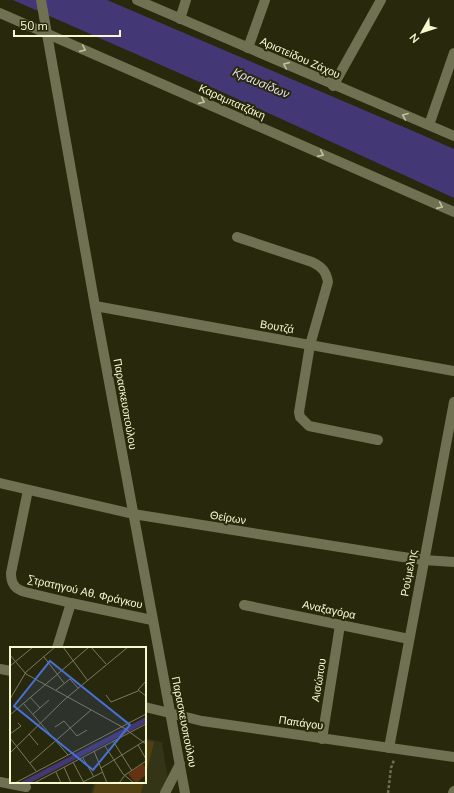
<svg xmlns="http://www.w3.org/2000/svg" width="454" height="793" font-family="'Nunito Sans',sans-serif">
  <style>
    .built { fill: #343416 }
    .water { fill: #433875 }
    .building { fill: #504012 }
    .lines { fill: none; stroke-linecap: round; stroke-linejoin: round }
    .path { stroke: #6e6f4e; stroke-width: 2.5; stroke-dasharray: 3 2; stroke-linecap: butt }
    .minor { stroke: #707052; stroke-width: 10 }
    .oneway { stroke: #c0c29c }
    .labels { text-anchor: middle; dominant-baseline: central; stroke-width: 4; stroke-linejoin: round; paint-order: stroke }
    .street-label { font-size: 11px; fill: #f6f8ce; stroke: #28280c }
    .water-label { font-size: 12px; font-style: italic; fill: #deddf0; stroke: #28280c }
    .inset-road { fill: none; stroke: #7a7b5a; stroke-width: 1 }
    .view { fill: #4870d6; fill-opacity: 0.15; stroke: #4870d6; stroke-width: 2 }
    .inset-edge { fill: none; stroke: #f6f8ce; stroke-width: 2 }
  </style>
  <rect width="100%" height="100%" fill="#28280c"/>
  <polygon class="built" points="145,738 162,742 170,793 91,793 94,782 145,782"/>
  <polygon class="water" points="13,0 107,0 420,134 454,149 454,198 220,91"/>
  <g class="building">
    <polygon points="145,740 154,742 146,775 145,775"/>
    <polygon points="96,782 144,782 141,793 93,793"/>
  </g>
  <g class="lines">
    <polyline class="path" points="388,793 391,768 394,760"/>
    <g class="minor">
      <polyline points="41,0 95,306 185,793"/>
      <polyline points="137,0 454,136"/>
      <polyline points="0,13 454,212"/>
      <polyline points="180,19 186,0"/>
      <polyline points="248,48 265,0"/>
      <polyline points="333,86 381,0"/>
      <polyline points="429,125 454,53"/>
      <path d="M 237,237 L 312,262 C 322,267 326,271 328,282 L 310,345 L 299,412 L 300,417 L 309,426 L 378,440"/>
      <polyline points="95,306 454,371"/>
      <polyline points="0,483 133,514 396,556 424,560 454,562"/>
      <path d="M 28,490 L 11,573 C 11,584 15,589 25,592 L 71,603 L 152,620"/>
      <polyline points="244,605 409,639"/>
      <polyline points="57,648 71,603"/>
      <polyline points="0,669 11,671"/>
      <polyline points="145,707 202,721 454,757"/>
      <polyline points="322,739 340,625"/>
      <polyline points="389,748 454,402"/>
      <polyline points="0,782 26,787"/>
      <polyline points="165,793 180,764"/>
      <polyline points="453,793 454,791"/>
    </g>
  </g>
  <defs><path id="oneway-chevron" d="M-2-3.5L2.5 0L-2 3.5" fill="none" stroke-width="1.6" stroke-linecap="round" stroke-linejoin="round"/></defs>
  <g class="oneway">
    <use href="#oneway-chevron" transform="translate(83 49) rotate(24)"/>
    <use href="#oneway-chevron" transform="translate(286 65) rotate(-156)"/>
    <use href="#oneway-chevron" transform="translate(202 101) rotate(24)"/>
    <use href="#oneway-chevron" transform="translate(405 116) rotate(-157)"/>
    <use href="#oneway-chevron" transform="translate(321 154) rotate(24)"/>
    <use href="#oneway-chevron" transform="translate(440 206) rotate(24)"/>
  </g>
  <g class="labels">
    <g class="street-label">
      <text transform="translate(300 58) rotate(24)">Αριστείδου Ζάχου</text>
      <text transform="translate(232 102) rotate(24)">Καραμπατζάκη</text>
      <text transform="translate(277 327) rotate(10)">Βουτζά</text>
      <text transform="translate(125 404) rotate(80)">Παρασκευοπούλου</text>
      <text transform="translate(228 518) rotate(9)">Θείρων</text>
      <text transform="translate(409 573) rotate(-79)">Ρούμελης</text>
      <text transform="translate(85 592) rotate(13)">Στρατηγού Αθ. Φράγκου</text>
      <text transform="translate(329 610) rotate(12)">Αναξαγόρα</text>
      <text transform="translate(319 680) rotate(-81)">Αισώπου</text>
      <text transform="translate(184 722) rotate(79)">Παρασκευοπούλου</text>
      <text transform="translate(301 723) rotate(8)">Παπάγου</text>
    </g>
    <g class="water-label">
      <text transform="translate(261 83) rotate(23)">Κραυσίδων</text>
    </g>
  </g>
  <g transform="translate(10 647)">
    <rect width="136" height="136" fill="#28280c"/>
    <path d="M 133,117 L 136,121 L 136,128 L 126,136 L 118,127 Z" fill="#653314"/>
    <path d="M 136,70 L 136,76 L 72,109 L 20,136 L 9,136 Z" fill="#433875"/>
    <path class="inset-road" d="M 53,0 L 78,34M 81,0 L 96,17M 0,8 L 16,27 L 114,81 L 136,97M 34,10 L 54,36M 0,19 L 23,0M 136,34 L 128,43 L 136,49M 46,43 L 60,32 L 68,41M 96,48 L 101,55 L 128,44M 20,50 L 30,61M 0,52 L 16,25 L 45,0M 13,56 L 58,108M 23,67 L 39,53M 0,68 L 79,0M 45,80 L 54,74 L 67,89 L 77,83M 0,87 L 11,79 L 8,76M 19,87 L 28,98M 0,91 L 26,124M 103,94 L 122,124M 128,98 L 136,112M 95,99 L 113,127 L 124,136M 84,104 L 97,136M 0,106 L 54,53 L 118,0M 73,111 L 84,130M 63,115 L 74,136M 20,116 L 81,63M 54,120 L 61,136M 91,121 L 136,93M 46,125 L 51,136M 73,135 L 93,125M 5,136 L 136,67M 24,136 L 136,77M 109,136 L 115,128 L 136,114"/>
    <path class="view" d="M 40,14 L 120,78 L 83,123 L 4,59 Z"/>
    <rect width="136" height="136" class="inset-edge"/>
  </g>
  <g transform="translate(422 32) rotate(231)" stroke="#28280c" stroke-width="3" paint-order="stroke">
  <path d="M0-3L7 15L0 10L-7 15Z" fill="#f6f8ce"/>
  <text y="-6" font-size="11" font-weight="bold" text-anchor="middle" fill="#f6f8ce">N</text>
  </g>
  <path d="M14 30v6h106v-6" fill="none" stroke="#f6f8ce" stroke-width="2"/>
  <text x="20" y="30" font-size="12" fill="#f6f8ce" stroke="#28280c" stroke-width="3" paint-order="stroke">50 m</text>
</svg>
